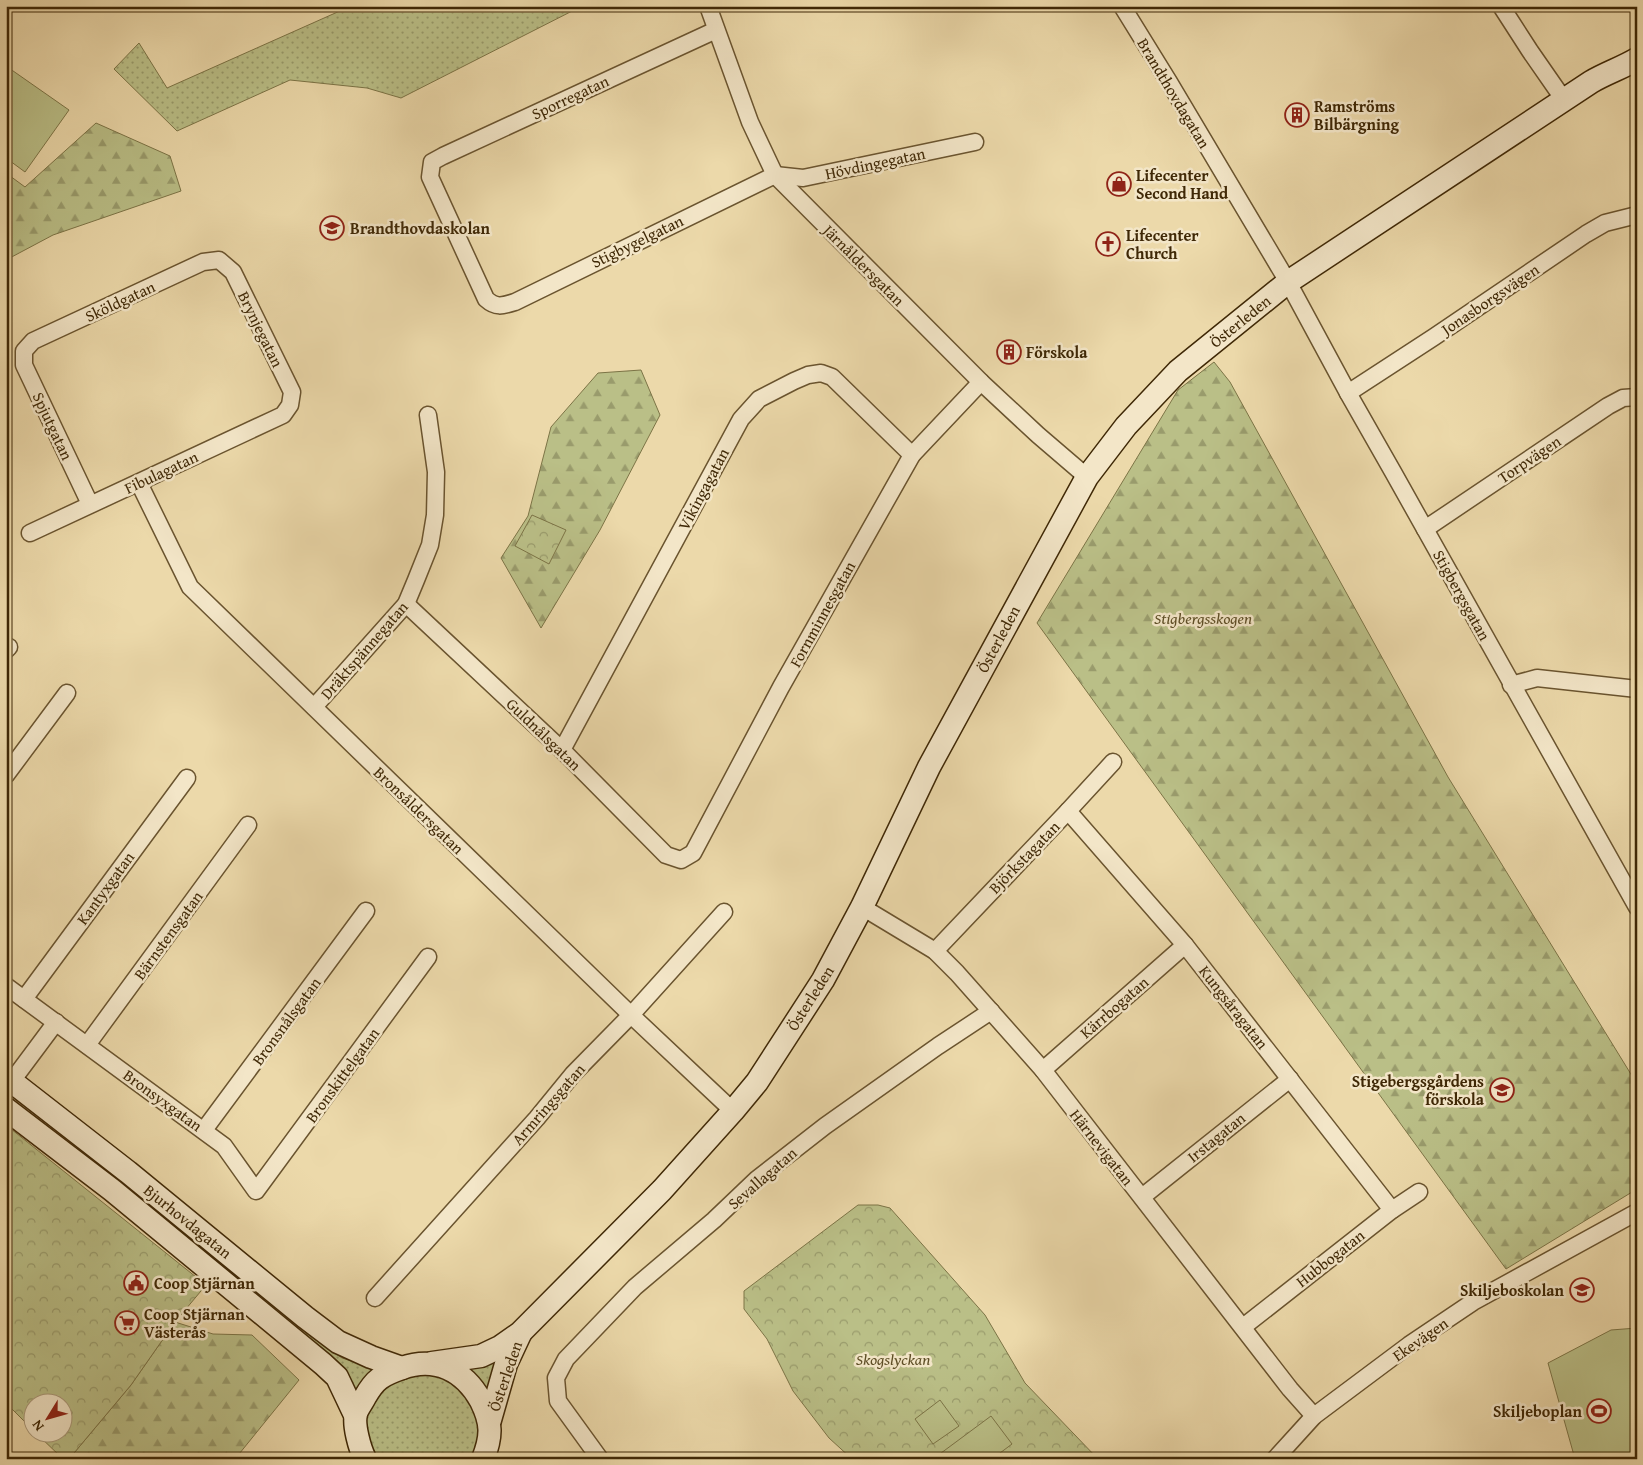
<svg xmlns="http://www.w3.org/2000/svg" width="1643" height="1465" font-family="'Gentium Book Plus',serif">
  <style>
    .grass { fill: url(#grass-dots); stroke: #7c7446 }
    .forest { fill: url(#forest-firs); stroke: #7c7446 }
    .park { fill: url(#park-crowns); stroke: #7c7446 }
    .pitch { fill: #babf87; stroke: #7c7446 }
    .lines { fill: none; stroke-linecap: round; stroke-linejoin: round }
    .minor-casing { stroke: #6a542f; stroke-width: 19 }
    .secondary-casing { stroke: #3f2806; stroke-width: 25 }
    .minor { stroke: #f3e6c8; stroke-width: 16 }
    .secondary { stroke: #f3e6c8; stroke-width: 22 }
    .labels { text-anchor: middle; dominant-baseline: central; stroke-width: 5; stroke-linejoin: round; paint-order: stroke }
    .street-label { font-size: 16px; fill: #3f2806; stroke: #f3e6c8 }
    .poi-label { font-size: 16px; font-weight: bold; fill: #3f2806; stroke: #f3e6c8; text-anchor: start }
    .park-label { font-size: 16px; font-style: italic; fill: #5e4e26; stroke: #f3e6c8 }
  </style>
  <defs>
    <pattern id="grass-dots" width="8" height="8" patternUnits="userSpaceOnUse" patternTransform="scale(1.25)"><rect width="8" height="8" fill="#babf87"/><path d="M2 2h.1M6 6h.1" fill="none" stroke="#999b6c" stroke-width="1.8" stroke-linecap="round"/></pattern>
    <pattern id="forest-firs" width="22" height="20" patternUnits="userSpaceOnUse" patternTransform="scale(1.25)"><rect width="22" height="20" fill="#babf87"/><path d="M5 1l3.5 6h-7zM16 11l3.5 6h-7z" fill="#999b6c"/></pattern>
    <pattern id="park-crowns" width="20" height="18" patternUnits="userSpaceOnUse" patternTransform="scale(1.25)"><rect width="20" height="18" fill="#babf87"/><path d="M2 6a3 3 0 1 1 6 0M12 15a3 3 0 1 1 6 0" fill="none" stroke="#999b6c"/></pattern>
  </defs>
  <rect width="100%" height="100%" fill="#ecd9aa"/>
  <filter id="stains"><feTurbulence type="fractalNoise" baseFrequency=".004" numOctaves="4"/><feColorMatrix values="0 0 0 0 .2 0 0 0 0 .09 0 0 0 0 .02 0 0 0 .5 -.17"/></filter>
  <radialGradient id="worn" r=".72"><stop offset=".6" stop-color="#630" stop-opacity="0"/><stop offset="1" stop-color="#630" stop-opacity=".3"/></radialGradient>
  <g class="grass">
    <polygon points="351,6 582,6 401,98 367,88 290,80 177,131 114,69 139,43 167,88"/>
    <polygon points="162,1223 201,1245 310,1336 342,1358 376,1369 355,1392"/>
    <polygon points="499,1358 488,1395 463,1368"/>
    <path d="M 414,1373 C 444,1373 459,1378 472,1407 C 482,1430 482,1436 472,1459 L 373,1459 L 365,1424 L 370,1406 L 381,1390 L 396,1379 Z"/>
  </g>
  <g class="forest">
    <polygon points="96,123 170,156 181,191 53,235 6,260 6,173 25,187"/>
    <polygon points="1214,362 1230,382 1448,777 1637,1084 1637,1189 1506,1269 1037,623 1178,390"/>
    <polygon points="641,370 660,415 600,530 541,628 501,558 528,516 551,427 598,373"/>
    <polygon points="175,1322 213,1334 252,1335 299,1380 235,1459 69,1459 131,1385"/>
  </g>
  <g class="park">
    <polygon points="532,515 566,530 549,564 515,546"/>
    <polygon points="6,1125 206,1285 175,1322 131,1385 69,1459 63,1459 36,1433 62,1432 62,1402 32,1402 32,1429 6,1403"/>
    <polygon points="858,1205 878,1205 890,1208 985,1315 1025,1383 1098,1459 852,1459 829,1438 793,1391 767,1339 744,1309 744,1291"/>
  </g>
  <g class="pitch">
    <polygon points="6,66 69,110 25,172 6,158"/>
    <polygon points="1637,1328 1637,1459 1575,1459 1548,1363 1611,1330"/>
    <polygon points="940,1400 959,1426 933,1444 915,1419"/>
    <polygon points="991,1416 1012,1444 992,1459 933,1459"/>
  </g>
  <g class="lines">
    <g class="minor-casing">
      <g id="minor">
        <polyline points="708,6 750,122 775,175 981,382 1038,435 1087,477"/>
        <polyline points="1122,6 1169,82 1288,282 1348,393 1393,472 1637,907"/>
        <polyline points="1501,6 1530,51 1564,100"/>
        <path d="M 716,30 L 443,156 L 432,162 L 430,177 L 486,299 C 496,308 502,306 515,302 L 775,175 L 803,178 L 975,142"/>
        <polyline points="1348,393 1434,337 1586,234 1605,223 1637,215"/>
        <polyline points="139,483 190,587 631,1015 733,1111"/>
        <polyline points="1425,529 1608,406 1623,398 1637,397"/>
        <polyline points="30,533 283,415 290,405 292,392 233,272 219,260 203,262 33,341 24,351 24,365 90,504"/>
        <polyline points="406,604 562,750 666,855 681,860 693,853 781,687 912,455 981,382"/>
        <polyline points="6,650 9,647"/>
        <polyline points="1511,685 1537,678 1637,689"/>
        <polyline points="314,707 406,604 416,580 430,545 435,515 436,472 428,415"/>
        <polyline points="562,750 741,419 759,399 794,381 808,375 821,373 832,377 912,455"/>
        <polyline points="6,775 67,693"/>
        <polyline points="1068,811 1185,945 1392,1210"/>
        <polyline points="862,907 935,951 957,973 1043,1070 1290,1389 1314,1416"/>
        <polyline points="935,951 1068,811 1113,762"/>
        <polyline points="6,986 224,1146 256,1191 428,957"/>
        <polyline points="24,999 187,778"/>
        <polyline points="87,1045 248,825"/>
        <polyline points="1043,1070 1185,945"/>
        <polyline points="6,1089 56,1022"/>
        <polyline points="204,1130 366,911"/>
        <polyline points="1142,1197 1290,1079"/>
        <polyline points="375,1298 537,1118 573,1074 631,1015 724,912"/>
        <polyline points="1243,1327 1392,1210 1419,1192"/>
        <polyline points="600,1459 558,1401 556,1378 566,1359 635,1287 714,1220 757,1179 825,1126 938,1046 991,1011"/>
        <polyline points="1275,1459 1314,1416 1409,1345 1473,1302 1637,1212"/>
      </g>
    </g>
    <g class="secondary-casing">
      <g id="secondary">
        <polyline points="6,1077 128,1172 305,1317 338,1342 371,1357 402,1368"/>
        <polyline points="6,1109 112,1190 323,1364 337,1377 355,1415"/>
        <path d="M 432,1363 L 481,1356 L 500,1347 L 520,1333 L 662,1190 L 733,1111 L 757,1082 L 823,980 L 862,907 L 929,767 L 1087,477 L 1126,426 L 1178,371 L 1288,282 L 1591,82 C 1606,73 1622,68 1637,59"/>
        <polyline points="490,1420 506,1364 520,1334"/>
        <path d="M 365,1459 C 360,1449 353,1425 356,1414 C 357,1409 362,1403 365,1397 C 375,1379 382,1375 402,1368 C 435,1356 464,1370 481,1401 C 492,1423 492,1436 483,1459"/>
      </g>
    </g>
    <use href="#minor" class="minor"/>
    <use href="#secondary" class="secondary"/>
  </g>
  <defs>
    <g id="building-ring" transform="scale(1.25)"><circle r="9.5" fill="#f3e6c8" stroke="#8f2418" stroke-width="1.5"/><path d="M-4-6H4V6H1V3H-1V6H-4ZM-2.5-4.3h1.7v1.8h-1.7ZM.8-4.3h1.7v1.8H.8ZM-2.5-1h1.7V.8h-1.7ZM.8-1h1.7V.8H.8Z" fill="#8f2418"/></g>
    <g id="shop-ring" transform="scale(1.25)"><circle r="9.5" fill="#f3e6c8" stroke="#8f2418" stroke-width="1.5"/><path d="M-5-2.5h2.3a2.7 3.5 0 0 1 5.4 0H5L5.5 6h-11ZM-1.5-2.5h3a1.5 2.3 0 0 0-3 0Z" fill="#8f2418"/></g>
    <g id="school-ring" transform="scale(1.25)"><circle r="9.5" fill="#f3e6c8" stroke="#8f2418" stroke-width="1.5"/><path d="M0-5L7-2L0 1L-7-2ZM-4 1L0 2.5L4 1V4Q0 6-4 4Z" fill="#8f2418"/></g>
    <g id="church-ring" transform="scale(1.25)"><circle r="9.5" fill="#f3e6c8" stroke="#8f2418" stroke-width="1.5"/><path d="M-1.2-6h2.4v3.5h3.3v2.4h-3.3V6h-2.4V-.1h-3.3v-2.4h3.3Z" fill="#8f2418"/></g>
    <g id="civic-ring" transform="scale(1.25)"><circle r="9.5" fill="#f3e6c8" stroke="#8f2418" stroke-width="1.5"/><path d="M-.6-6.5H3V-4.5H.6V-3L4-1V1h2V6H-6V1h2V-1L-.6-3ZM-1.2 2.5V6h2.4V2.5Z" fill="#8f2418"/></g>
    <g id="supermarket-ring" transform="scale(1.25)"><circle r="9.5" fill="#f3e6c8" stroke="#8f2418" stroke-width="1.5"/><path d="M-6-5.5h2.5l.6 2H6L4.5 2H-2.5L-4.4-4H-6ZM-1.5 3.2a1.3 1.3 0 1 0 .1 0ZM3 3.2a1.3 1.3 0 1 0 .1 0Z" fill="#8f2418"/></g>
    <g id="stadium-ring" transform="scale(1.25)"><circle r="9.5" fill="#f3e6c8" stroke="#8f2418" stroke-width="1.5"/><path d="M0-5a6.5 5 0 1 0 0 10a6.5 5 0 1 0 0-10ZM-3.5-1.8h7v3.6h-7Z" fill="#8f2418"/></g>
  </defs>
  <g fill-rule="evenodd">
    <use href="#building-ring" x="1297" y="115"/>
    <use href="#shop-ring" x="1119" y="184"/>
    <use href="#school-ring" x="332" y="228"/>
    <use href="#church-ring" x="1108" y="244"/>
    <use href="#building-ring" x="1009" y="352"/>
    <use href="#school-ring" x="1502" y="1090"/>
    <use href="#civic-ring" x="136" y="1283"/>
    <use href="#school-ring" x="1582" y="1290"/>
    <use href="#supermarket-ring" x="127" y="1323"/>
    <use href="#stadium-ring" x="1599" y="1411"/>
  </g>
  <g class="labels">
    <g class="street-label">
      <text transform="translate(1174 93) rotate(59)">Brandthovdagatan</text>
      <text transform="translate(570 97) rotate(-25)">Sporregatan</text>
      <text transform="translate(875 163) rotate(-12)">Hövdingegatan</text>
      <text transform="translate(637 241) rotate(-26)">Stigbygelgatan</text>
      <text transform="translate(864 265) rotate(45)">Järnåldersgatan</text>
      <text transform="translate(1490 299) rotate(-34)">Jonasborgsvägen</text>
      <text transform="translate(120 301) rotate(-25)">Sköldgatan</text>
      <text transform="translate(1240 321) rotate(-39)">Österleden</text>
      <text transform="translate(261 329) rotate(64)">Brynjegatan</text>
      <text transform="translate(53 426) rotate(65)">Spjutgatan</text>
      <text transform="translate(1529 459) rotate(-34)">Torpvägen</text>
      <text transform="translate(161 472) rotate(-25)">Fibulagatan</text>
      <text transform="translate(703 489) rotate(-62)">Vikingagatan</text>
      <text transform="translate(1462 595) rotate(61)">Stigbergsgatan</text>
      <text transform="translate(822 614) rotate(-61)">Fornminnesgatan</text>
      <text transform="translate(998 639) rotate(-62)">Österleden</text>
      <text transform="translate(364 650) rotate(-49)">Dräktspännegatan</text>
      <text transform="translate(544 734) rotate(44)">Guldnålsgatan</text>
      <text transform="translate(419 810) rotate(44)">Bronsåldersgatan</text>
      <text transform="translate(1024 857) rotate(-46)">Björkstagatan</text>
      <text transform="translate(105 888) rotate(-54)">Kantyxgatan</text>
      <text transform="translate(168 935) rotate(-54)">Bärnstensgatan</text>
      <text transform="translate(810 998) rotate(-58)">Österleden</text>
      <text transform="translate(1114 1007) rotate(-41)">Kärrbogatan</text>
      <text transform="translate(1234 1007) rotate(52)">Kungsåragatan</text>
      <text transform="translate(286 1021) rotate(-54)">Bronsnålsgatan</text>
      <text transform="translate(342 1075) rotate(-54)">Bronskittelgatan</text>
      <text transform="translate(163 1100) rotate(36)">Bronsyxgatan</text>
      <text transform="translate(548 1104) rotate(-49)">Armringsgatan</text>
      <text transform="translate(1216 1137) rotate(-39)">Irstagatan</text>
      <text transform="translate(1102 1147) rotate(52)">Härnevigatan</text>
      <text transform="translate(762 1178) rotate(-41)">Sevallagatan</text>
      <text transform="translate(188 1221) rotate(39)">Bjurhovdagatan</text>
      <text transform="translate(1330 1258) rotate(-38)">Hubbogatan</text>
      <text transform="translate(1420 1339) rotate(-35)">Ekevägen</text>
      <text transform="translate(505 1376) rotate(-71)">Österleden</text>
    </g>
    <g class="poi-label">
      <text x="1314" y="106">Ramströms<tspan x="1314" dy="18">Bilbärgning</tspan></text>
      <text x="1136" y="175">Lifecenter<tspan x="1136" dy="18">Second Hand</tspan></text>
      <text x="350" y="228">Brandthovdaskolan</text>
      <text x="1126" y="235">Lifecenter<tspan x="1126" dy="18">Church</tspan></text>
      <text x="1026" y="352">Förskola</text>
      <text x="1484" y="1081" text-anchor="end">Stigebergsgårdens<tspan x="1484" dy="18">förskola</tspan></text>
      <text x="154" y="1283">Coop Stjärnan</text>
      <text x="1564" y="1290" text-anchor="end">Skiljeboskolan</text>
      <text x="144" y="1314">Coop Stjärnan<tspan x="144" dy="18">Västerås</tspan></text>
      <text x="1582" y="1411" text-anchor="end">Skiljeboplan</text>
    </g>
    <g class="park-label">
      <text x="1203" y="618">Stigbergsskogen</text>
      <text x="893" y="1359">Skogslyckan</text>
    </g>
  </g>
  <rect width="1643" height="1465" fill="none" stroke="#ecd9aa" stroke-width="25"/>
  <rect x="8" y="8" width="1628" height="1450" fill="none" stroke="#3f2806" stroke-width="2.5"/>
  <rect x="12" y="12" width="1618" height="1440" fill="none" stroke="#3f2806"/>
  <g transform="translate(48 1418) rotate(233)"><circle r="24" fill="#f3e6c8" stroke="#ab9a7a"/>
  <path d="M0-4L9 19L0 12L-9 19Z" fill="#8f2418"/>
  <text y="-8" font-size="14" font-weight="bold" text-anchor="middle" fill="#3f2806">N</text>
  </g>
  <rect width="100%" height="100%" filter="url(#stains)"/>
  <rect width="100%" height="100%" fill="url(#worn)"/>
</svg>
